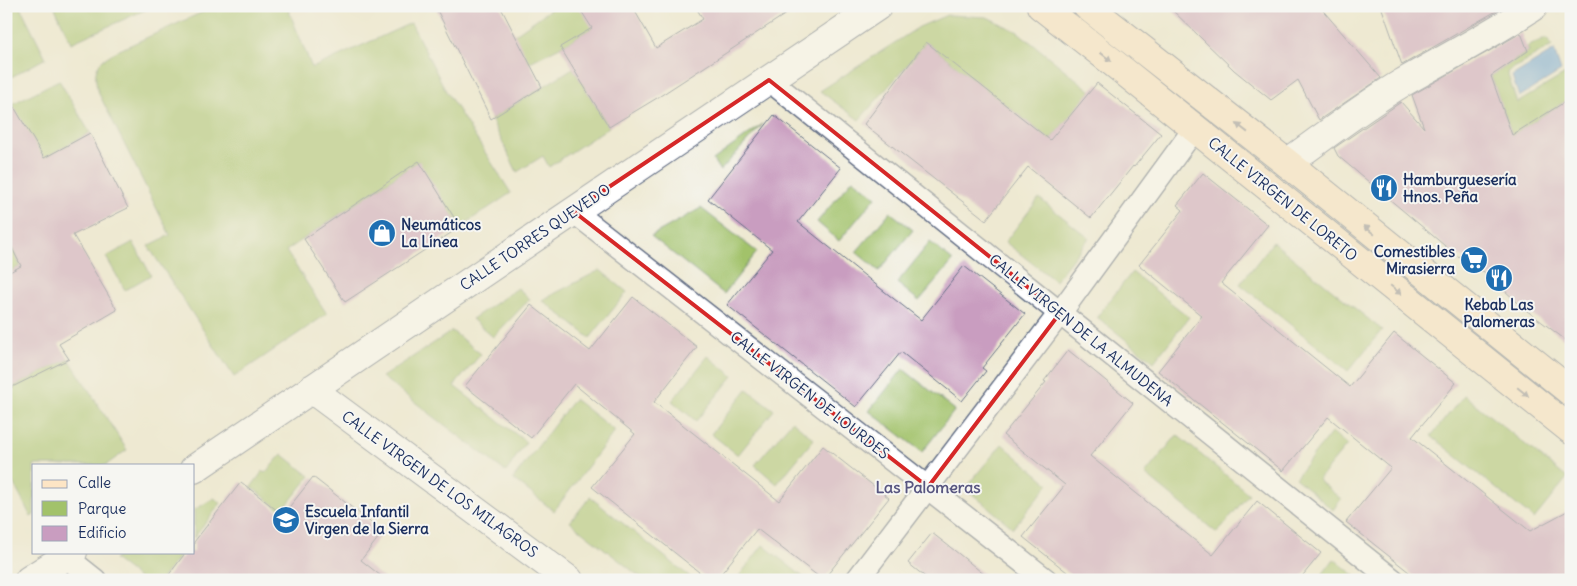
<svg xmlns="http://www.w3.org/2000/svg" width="1577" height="586" font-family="Delius,sans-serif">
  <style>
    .green { fill: #a2c26a; stroke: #5e7864 }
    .water { fill: #6ca4da; stroke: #446a9c }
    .building { fill: #c99dc0 }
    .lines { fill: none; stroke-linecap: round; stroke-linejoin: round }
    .pedestrian-casing { stroke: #657087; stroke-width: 25 }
    .minor-casing { stroke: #657087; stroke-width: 30 }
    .tertiary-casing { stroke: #657087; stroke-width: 30 }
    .secondary-casing { stroke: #657087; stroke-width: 30 }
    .pedestrian { stroke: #fff; stroke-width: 22 }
    .minor { stroke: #fff; stroke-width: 28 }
    .tertiary { stroke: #fff; stroke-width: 28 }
    .secondary { stroke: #fde5c5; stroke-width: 28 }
    .oneway { fill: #8c8a92 }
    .marked { fill: none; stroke: #d62828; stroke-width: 4; stroke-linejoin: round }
    .labels { text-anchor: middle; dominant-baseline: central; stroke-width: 4; stroke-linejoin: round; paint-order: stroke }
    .poi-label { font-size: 15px; font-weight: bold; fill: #1b2f5e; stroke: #f6f6f2; text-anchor: start }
    .street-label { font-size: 15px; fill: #1b2f5e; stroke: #f6f6f2 }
    .neighbourhood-label { font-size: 16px; font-weight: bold; fill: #585680; stroke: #f6f6f2 }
  </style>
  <rect width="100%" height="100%" fill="#f6f6f2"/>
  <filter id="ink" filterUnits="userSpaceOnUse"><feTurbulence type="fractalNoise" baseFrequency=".02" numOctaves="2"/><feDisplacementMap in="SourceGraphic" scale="10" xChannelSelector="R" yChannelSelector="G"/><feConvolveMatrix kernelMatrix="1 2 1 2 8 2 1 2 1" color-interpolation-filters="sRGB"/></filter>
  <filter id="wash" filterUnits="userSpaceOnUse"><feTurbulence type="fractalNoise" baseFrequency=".0096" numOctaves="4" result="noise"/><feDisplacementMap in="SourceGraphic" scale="20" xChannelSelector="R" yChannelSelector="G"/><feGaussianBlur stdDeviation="1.12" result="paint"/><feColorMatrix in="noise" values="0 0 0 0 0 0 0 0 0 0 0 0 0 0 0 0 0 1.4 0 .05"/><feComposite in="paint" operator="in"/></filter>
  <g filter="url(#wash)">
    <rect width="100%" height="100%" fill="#eee9d2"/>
    <g class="green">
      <polygon points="6,6 20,6 46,58 6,80"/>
      <polygon points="54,6 154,6 71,43"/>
      <path d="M 216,6 L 287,6 L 312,68 L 411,23 L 446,91 L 511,193 L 460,227 L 418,161 L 286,251 L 327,314 L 234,377 L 148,246 L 170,235 L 98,92 C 93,70 95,63 115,52 Z"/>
      <polygon points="555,6 596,6 592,28 560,47 528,63 514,35"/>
      <polygon points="947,15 987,17 1018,32 1091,91 1050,140 926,42 904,69 859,120 820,91 919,27"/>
      <polygon points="1543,39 1547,39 1552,46 1507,72 1517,103 1565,74 1571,90 1571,98 1512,135 1491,76 1529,51 1527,47"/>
      <polygon points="573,68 609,127 549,167 543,156 517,172 491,119"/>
      <polygon points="59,80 90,133 6,179 12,104"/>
      <polygon points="763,124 720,171 713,160"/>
      <polygon points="853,179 876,197 839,241 817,222"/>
      <polygon points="1039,198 1089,238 1055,281 1005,242"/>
      <polygon points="701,208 757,252 724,294 651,236"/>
      <polygon points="890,212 913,230 879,271 856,252"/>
      <polygon points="6,236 21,266 6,274"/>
      <polygon points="133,242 151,275 125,290 106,257"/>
      <polygon points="930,242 953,261 919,301 897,283"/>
      <polygon points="1273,242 1382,330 1348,371 1240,284"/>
      <polygon points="600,270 627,292 590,338 542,300"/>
      <polygon points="1132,272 1189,317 1154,362 1097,317"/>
      <polygon points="518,288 530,299 493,337 472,319"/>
      <polygon points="452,331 481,354 454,386 526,442 506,472 382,377"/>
      <polygon points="708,356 733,376 696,421 672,401"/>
      <polygon points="69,359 127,450 106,465 34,465 34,515 31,517 6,469 6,390"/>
      <polygon points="903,369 955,410 922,452 869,411"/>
      <polygon points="747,389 774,410 738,455 711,434"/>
      <polygon points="1464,395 1567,478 1534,519 1431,436"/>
      <polygon points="574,399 615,431 554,511 513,479"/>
      <polygon points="792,421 814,439 777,484 755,465"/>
      <polygon points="1332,432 1347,445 1318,480 1341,499 1333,510 1295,478"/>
      <polygon points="1177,435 1249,494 1217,533 1145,474"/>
      <polygon points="1002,444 1049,484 1013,528 965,488"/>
      <polygon points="282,454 310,476 282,511 251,487 263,471 265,473"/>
      <polygon points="590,497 694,580 644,580 570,522"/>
      <polygon points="214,498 221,503 194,538 194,510"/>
      <polygon points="763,545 807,580 736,580"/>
      <polygon points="124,552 183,552 161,580 141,580 114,559"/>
      <polygon points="1334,559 1360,580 1318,580"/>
    </g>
    <polygon class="water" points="1554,50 1561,71 1519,97 1512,76"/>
    <g id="blocks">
      <g class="building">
        <polygon points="435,6 500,6 542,87 491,119"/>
        <polygon points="578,6 632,6 656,48 703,19 695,6 798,6 657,98 609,127 560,47 592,28"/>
        <polygon points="1168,6 1319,6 1381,78 1319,120 1298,80 1271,100 1234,70"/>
        <polygon points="1381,6 1505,6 1402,65"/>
        <polygon points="1521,33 1528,51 1491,76 1512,135 1571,98 1571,344 1526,310 1483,271 1481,271 1462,257 1457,256 1338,156 1334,148 1401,102 1424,128 1412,95"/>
        <polygon points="926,42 1050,140 1097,83 1161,134 1134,167 1133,166 1091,218 1028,167 986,220 864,124"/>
        <polygon points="6,93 44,158 90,133 128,208 73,235 117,310 59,344 69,359 6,390 6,274 21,266 6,236"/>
        <polygon points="774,115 841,168 798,222 880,288 921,320 964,266 1025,314 982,368 986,371 962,401 901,352 856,407 727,305 772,250 708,199"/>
        <polygon points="419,161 460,227 345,302 304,239"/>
        <polygon points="1203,173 1268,225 1221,283 1350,387 1394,333 1456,383 1412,437 1530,531 1571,509 1571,580 1419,580 1346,522 1391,468 1328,417 1283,471 1158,371 1202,316 1139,265 1183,210 1177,205"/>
        <polygon points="633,297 697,347 654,402 779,501 823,446 889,498 823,580 757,529 716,580 709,580 592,487 635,434 574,384 531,438 465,386 531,305 590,351"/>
        <polygon points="1068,350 1133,403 1090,456 1213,555 1257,501 1321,553 1299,580 1077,580 1023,537 1065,485 1003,435 1046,382 1044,381"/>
        <polygon points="313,477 383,532 361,560 386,580 165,580 186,552 194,552 194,542 241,482 283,515"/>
        <polygon points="932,533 959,554 991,580 929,580 908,563"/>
      </g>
    </g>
  </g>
  <g filter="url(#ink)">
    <use href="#blocks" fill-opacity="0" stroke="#657087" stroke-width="1"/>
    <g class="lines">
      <g class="pedestrian-casing">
        <g id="pedestrian">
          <polyline points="769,80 1393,580"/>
          <polyline points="573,211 1046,580"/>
          <polyline points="66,557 95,580"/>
          <polyline points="857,580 1060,313 1195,128"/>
        </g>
      </g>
      <g class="minor-casing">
        <path id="minor" d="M 1287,163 C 1325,136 1362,107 1402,83 C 1447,57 1491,35 1534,6"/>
      </g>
      <g class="tertiary-casing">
        <g id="tertiary">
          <polyline points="311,389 569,580"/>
          <polyline points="194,469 543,232 878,6"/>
          <polyline points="29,580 73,552"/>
        </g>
      </g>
      <g class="secondary-casing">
        <g id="secondary">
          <polyline points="1041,6 1111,61 1571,430"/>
          <polyline points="1087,6 1287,163 1571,392"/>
        </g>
      </g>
      <use href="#pedestrian" class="pedestrian"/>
      <use href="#minor" class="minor"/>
      <use href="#tertiary" class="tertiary"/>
      <use href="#secondary" class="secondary"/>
    </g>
    <defs><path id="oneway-solid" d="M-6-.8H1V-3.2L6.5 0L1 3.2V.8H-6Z" transform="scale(1.25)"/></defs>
    <g class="oneway">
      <use href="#oneway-solid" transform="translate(1106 57) rotate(38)"/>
      <use href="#oneway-solid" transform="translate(1242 128) rotate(-142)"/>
      <use href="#oneway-solid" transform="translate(1369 230) rotate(-141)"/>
      <use href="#oneway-solid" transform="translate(1396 290) rotate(39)"/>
      <use href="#oneway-solid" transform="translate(1523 392) rotate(39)"/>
    </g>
  </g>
  <path d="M0 0H1577V586H0ZM 769,80 L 1060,313 L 928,487 L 573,211 Z" fill="#eee9d2" fill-opacity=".55" fill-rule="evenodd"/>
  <path class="marked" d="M 769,80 L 1060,313 L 928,487 L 573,211 Z"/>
  <defs>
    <g id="restaurant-disc" transform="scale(1.4375)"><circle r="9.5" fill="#1f6fb2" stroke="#f6f6f2"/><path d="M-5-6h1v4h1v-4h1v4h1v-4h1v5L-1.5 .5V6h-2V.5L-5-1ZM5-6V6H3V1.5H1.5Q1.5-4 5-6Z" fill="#fff"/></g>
    <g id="shop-disc" transform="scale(1.4375)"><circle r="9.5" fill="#1f6fb2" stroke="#f6f6f2"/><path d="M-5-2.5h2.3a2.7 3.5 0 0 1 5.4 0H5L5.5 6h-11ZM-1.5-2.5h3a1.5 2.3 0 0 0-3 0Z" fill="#fff"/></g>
    <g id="supermarket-disc" transform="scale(1.4375)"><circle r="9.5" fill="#1f6fb2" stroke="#f6f6f2"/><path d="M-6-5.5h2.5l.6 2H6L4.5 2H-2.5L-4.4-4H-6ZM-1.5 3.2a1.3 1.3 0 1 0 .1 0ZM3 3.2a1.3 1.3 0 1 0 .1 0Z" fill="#fff"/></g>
    <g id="school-disc" transform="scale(1.4375)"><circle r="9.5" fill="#1f6fb2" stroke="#f6f6f2"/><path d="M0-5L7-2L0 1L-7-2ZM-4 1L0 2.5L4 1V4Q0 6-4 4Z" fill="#fff"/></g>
  </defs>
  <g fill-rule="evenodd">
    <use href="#restaurant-disc" x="1384" y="188"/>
    <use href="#shop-disc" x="382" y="233"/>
    <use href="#supermarket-disc" x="1474" y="260"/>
    <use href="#restaurant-disc" x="1499" y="278"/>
    <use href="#school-disc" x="286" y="520"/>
  </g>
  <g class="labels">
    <g class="poi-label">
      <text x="1403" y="179">Hamburguesería<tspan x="1403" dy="17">Hnos. Peña</tspan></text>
      <text x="401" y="224">Neumáticos<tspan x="401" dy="17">La Línea</tspan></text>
      <text x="1455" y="251" text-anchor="end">Comestibles<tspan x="1455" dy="17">Mirasierra</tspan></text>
      <text x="1499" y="304" text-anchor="middle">Kebab Las<tspan x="1499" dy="17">Palomeras</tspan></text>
      <text x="305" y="511">Escuela Infantil<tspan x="305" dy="17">Virgen de la Sierra</tspan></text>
    </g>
    <g class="street-label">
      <text transform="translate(1283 199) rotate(39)">CALLE VIRGEN DE LORETO</text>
      <text transform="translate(535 237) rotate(-34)">CALLE TORRES QUEVEDO</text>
      <text transform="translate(1081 330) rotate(39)">CALLE VIRGEN DE LA ALMUDENA</text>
      <text transform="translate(810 395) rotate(38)">CALLE VIRGEN DE LOURDES</text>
      <text transform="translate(440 484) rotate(36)">CALLE VIRGEN DE LOS MILAGROS</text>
    </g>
    <g class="neighbourhood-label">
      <text x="928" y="487">Las Palomeras</text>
    </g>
  </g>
  <rect width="1577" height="586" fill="none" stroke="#f6f6f2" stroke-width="25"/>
  <rect x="32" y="464" width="162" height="90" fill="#f6f6f2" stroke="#9ea6b7"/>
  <rect x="42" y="480" width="25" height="8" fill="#fde5c5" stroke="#9ea6b7"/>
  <text x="78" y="488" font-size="15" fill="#1b2f5e">Calle</text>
  <rect x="42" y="501" width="25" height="15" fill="#a2c26a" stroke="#9ea6b7"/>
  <text x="78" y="514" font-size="15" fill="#1b2f5e">Parque</text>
  <rect x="42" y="526" width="25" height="15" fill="#c99dc0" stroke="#9ea6b7"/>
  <text x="78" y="538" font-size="15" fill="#1b2f5e">Edificio</text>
</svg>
